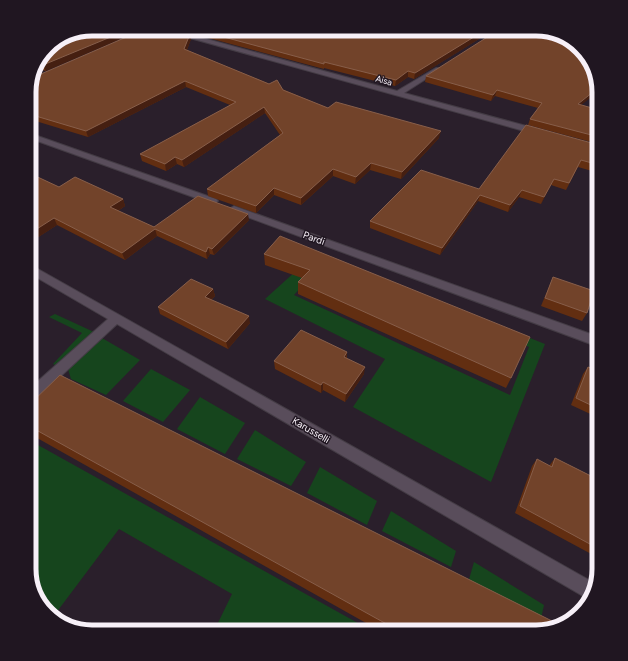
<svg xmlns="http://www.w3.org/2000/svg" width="628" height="661" font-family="Figtree,sans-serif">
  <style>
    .green { fill: #16451d }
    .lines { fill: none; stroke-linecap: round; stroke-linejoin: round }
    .street-casing { stroke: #443c45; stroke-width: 2 }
    .street { fill: #594d5b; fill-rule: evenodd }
    .wall { fill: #622e11 }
    .shaded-wall { fill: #451f11 }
    .building { fill: #72432a; stroke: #875e4a }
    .labels { text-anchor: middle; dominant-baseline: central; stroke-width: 3; stroke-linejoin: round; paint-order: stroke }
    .far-street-label { font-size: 9px; fill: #f7f0f8; stroke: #201621 }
    .street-label { font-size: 10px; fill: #f7f0f8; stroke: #201621 }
    .rim { fill: none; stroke: #f7f0f8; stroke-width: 5 }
  </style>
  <rect width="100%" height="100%" fill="#2a1f2b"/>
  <g class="green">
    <polygon points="317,252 324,262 294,295 510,395 529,347 487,328 490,322 545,344 491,482 353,407 385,359 265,299"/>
    <polygon points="55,314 94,332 57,366 53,364 82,333 49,317"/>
    <polygon points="102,338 140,360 106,395 71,379 68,369"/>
    <polygon points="151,369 190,390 163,422 123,401"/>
    <polygon points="200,397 245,423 225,454 177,429"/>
    <polygon points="255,430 306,462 291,486 237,459"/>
    <polygon points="29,440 374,632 216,632 214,631 232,594 119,529 53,617 44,611 29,570"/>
    <polygon points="320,467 377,501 367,525 307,493"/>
    <polygon points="391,511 456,551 451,567 382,531"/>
    <polygon points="474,562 544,605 539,628 466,590"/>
  </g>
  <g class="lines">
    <g class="street-casing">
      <g id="street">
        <polygon points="174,30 397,91 436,68 440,68 440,70 404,93 541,130 542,132 538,134 535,134 172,33 171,32"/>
        <polygon points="29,133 216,199 218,201 213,204 210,203 29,138"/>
        <polygon points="234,206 599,337 599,347 231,211 229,209"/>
        <polygon points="29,264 596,584 593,597 590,600 588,599 117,324 34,401 29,403 29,389 108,319 29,273"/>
      </g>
    </g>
    <use href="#street" class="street"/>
  </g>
  <g class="wall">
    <polygon points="175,29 495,29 414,79 408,77 395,86 324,68 324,69"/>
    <polygon points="191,39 187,50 328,108 439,138 401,179 370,170 355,184 333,176 301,205 274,195 256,213 208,196 207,189 280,135 265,113 184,167 177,164 166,171 142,161 140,154 230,105 186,87 88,137 29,119 29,87"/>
    <polygon points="50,45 46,71 38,69"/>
    <polygon points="426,76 582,105 599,110 599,144 528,125 530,119 538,108 495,96 491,101 425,82"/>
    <polygon points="599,145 599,173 578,167 566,190 551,185 541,204 519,197 508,212 478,201 440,255 370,228 370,221 479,189"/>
    <polygon points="29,173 59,187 123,199 125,206 118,211 154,227 249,220 214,255 210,254 207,259 157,236 125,260 57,225 29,243"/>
    <polygon points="280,236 511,378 506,388 298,294 298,282 302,278 265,265 264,254"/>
    <polygon points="553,277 587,313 582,321 541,306"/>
    <polygon points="213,289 215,296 211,300 250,323 228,349 160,314 158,307"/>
    <polygon points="347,352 347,358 364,374 345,402 323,390 321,393 275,369 274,361"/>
    <polygon points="588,367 599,371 599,418 571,405 583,374"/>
    <polygon points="29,405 537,632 382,632 30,434 29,433"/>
    <polygon points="555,458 599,480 599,553 595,556 515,513 532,466 537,459 549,466"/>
  </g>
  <g class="shaded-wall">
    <polygon points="130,29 144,29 46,71 43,65"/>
    <polygon points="487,29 495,29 414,79 415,73"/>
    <polygon points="190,34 191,39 185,55 184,49"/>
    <polygon points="408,71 408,77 395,86 396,80"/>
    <polygon points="185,81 186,87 88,137 86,131"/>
    <polygon points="598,88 599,91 575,110 578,104"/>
    <polygon points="497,90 495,96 491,101 493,95"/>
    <polygon points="264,107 265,113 184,167 182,160"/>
    <polygon points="441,131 439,138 401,179 402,172"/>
    <polygon points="175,157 177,164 166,171 165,164"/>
    <polygon points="371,163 370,170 355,184 356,177"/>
    <polygon points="333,169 333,176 301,205 301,198"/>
    <polygon points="554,179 551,185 541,204 544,197"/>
    <polygon points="274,188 274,195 256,213 256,206"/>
    <polygon points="522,190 519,197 508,212 510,205"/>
    <polygon points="480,195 478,201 440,255 442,248"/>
    <polygon points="123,199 125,206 113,214 110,207"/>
    <polygon points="248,214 249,220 214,255 212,249"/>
    <polygon points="54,218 57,225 29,243 29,234"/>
    <polygon points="155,229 157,236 125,260 122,253"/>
    <polygon points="208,247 210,254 207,259 206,252"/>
    <polygon points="213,289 215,296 207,304 205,297"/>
    <polygon points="249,316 250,323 228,349 226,342"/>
    <polygon points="347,352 346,360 344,357"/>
    <polygon points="365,367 364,374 345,402 346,394"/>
    <polygon points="323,382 323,390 321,393 321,385"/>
  </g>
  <g class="building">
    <polygon points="92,29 130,29 43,65 40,65 50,45"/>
    <polygon points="145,29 173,29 190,34 184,49 269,84 277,80 283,90 328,108 336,102 441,131 402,172 371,163 356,177 333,169 301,198 274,188 256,206 207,189 283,133 264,107 182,160 175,157 165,164 140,154 236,102 185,81 86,131 29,114 29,87 34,77"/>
    <polygon points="194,29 487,29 415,73 408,71 396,80 324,62 324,64"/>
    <polygon points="500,29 540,29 584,50 598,88 578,104 599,110 599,137 530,119 542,103 497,90 493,95 426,76"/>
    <polygon points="526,125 599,145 599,165 581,160 569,183 554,179 544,197 522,190 510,205 480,195 442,248 370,221 421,170 479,189"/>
    <polygon points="29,173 59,187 75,177 123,199 110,207 154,227 198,196 248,214 212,249 208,247 206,252 155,229 122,253 54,218 29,234"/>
    <polygon points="280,236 530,337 511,378 298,282 310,270 264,254"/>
    <polygon points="553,277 594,291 587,313 545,298"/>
    <polygon points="191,279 213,289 205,297 249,316 226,342 158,307"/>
    <polygon points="301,330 347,352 344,357 365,367 346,394 323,382 321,385 274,361"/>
    <polygon points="588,367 599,371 599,409 576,398"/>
    <polygon points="60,375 558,624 537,632 401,632 29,426 29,405"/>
    <polygon points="555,458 599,480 599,549 520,506 537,459 552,467"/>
  </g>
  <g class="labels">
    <g class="far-street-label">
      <text transform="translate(384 80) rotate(15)">Aisa</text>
    </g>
    <g class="street-label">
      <text transform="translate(314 238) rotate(20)">Pardi</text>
      <text transform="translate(311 430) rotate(30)">Karusselli</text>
    </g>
  </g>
  <path d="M0 0H628V661H0ZM92 36H536A56 56 0 0 1 592 92V569A56 56 0 0 1 536 625H92A56 56 0 0 1 36 569V92A56 56 0 0 1 92 36Z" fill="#201621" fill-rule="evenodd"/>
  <path class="rim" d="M92 36H536A56 56 0 0 1 592 92V569A56 56 0 0 1 536 625H92A56 56 0 0 1 36 569V92A56 56 0 0 1 92 36Z"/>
</svg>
